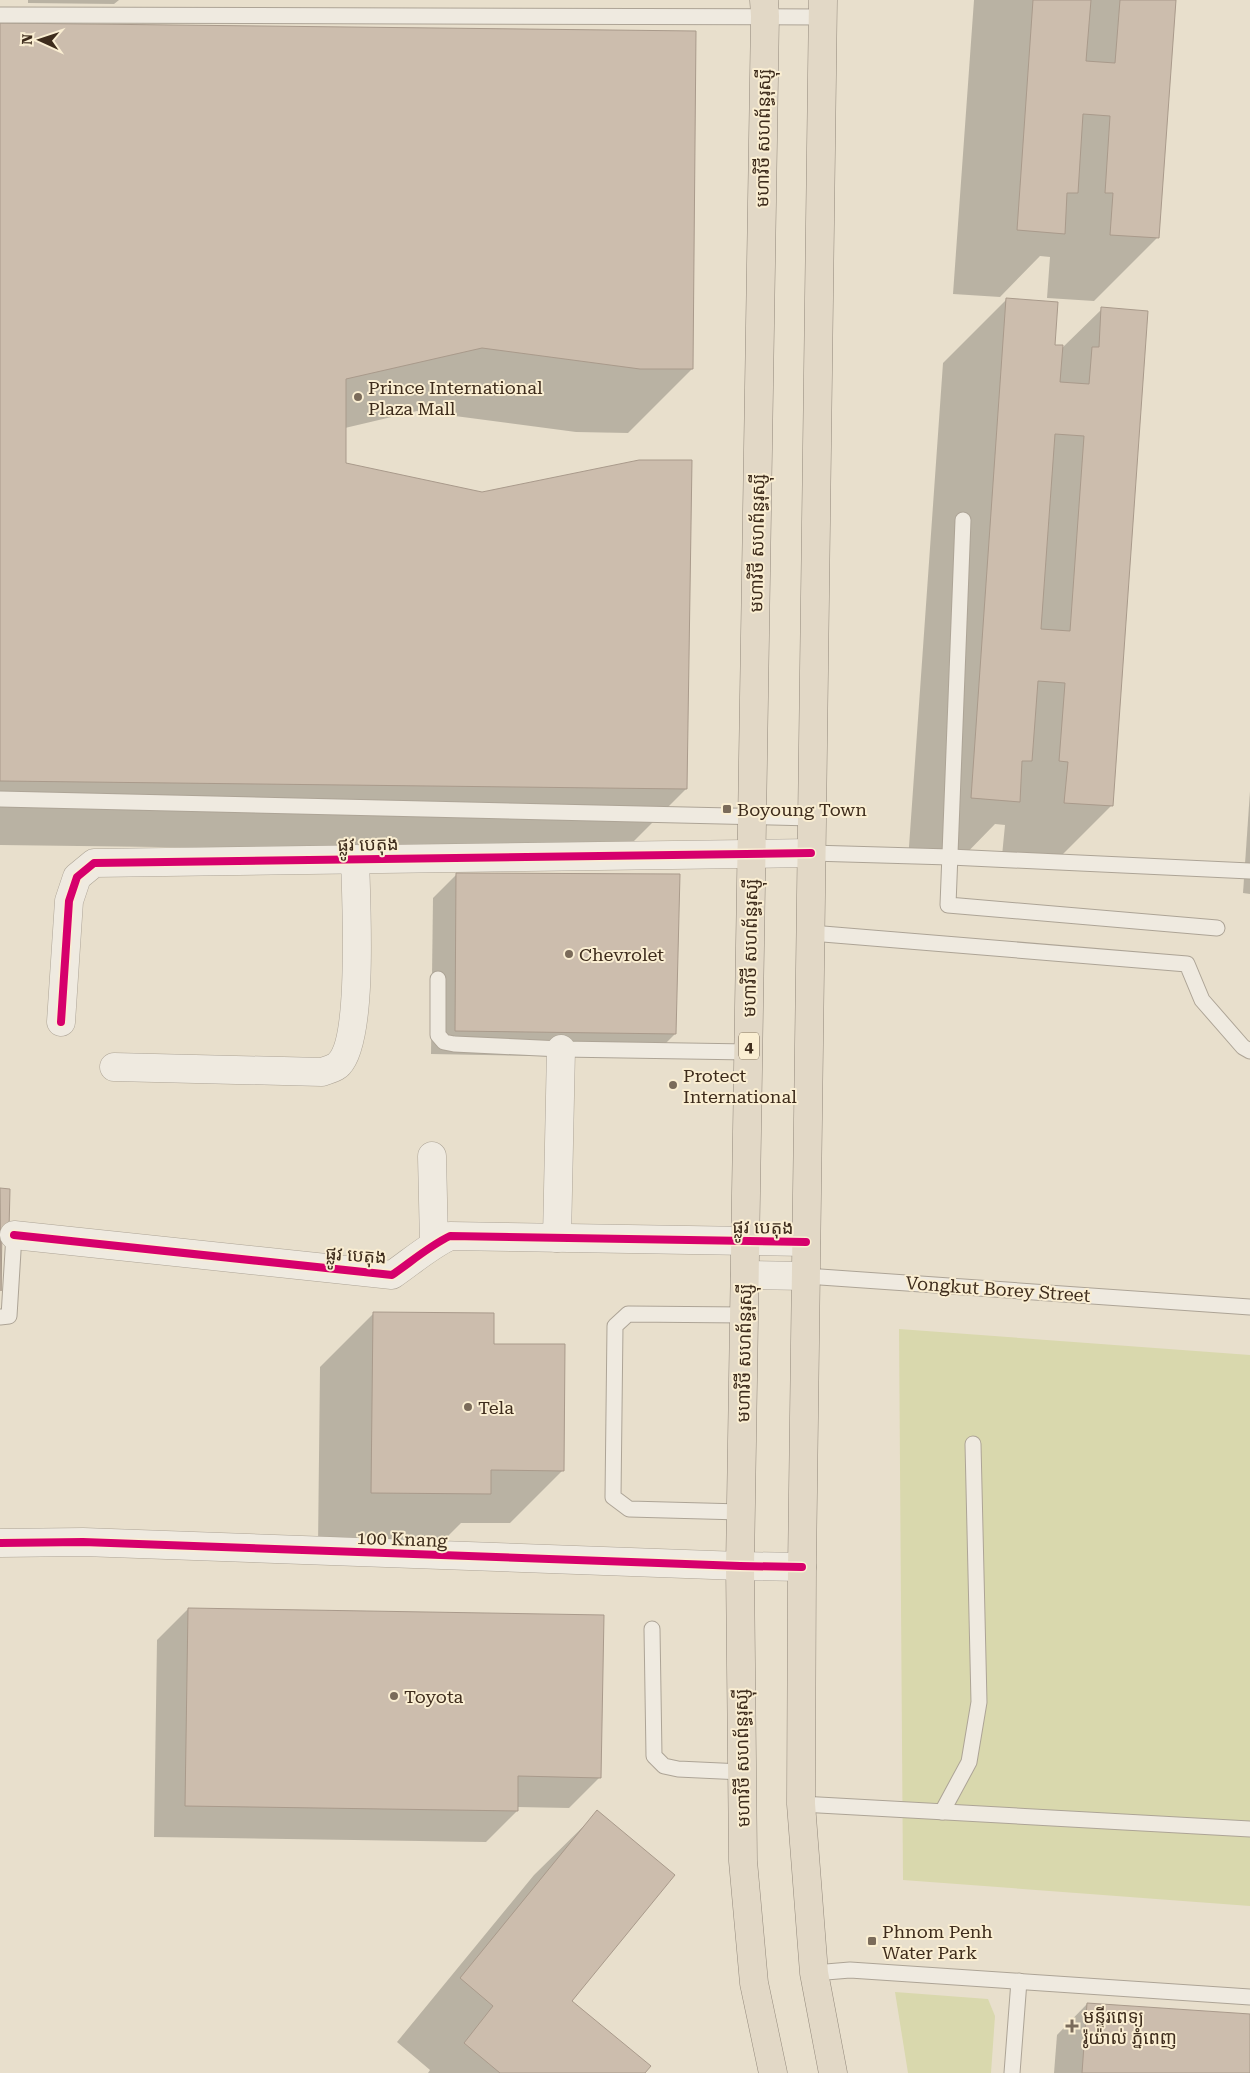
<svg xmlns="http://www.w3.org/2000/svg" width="1250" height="2073" font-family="'Roboto Serif','Noto Sans Khmer',serif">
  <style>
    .green { fill: #d9d8ad }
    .shadow { fill: #0003 }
    .building { fill: #ccbdad; stroke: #a99a8b; fill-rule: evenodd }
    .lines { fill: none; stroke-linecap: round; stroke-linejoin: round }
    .service-casing { stroke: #ada496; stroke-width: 17 }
    .minor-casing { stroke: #ada496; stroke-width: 29 }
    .trunk-casing { stroke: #93897c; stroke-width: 29 }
    .service { stroke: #efeae0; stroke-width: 15 }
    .minor { stroke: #efeae0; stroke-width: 28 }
    .trunk { stroke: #e2d8c6; stroke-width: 28 }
    .cycleway-casing { stroke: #faeed2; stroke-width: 11 }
    .cycleway { stroke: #d6006c; stroke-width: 8 }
    .poi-dot { fill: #7a6b5a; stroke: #faeed2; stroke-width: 2 }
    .labels { text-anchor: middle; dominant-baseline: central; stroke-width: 4; stroke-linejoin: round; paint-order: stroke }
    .shield { fill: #faeed2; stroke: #766653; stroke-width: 1 }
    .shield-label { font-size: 16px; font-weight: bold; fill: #3e2c1c }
    .street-label { font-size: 18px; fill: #3e2c1c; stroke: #faeed2 }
    .poi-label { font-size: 18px; fill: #3e2c1c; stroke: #faeed2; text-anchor: start }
  </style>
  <rect width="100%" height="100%" fill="#e8dfcc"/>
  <g class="green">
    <polygon points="899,1329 1250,1355 1250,1906 903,1880"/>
    <polygon points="895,1992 988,1999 995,2016 991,2073 908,2073"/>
  </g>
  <g class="shadow">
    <polygon points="28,0 119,0 114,4 28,3"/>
    <polygon points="974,0 1174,0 1158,237 1094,301 1047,298 1050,257 1040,256 1000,297 953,294"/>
    <polygon points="0,24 692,369 628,433 576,432 417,411 345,428 345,464 686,789 622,853 0,845"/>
    <polygon points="1007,299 1054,346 1061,349 1102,309 1112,805 1048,869 1001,866 1005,825 995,824 955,865 908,861 943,363"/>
    <polygon points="1250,791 1250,894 1243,893"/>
    <polygon points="457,874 675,1034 651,1058 431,1054 433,898"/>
    <polygon points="0,1190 9,1190 1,1237 0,1287"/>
    <polygon points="373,1314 493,1345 563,1470 510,1523 461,1523 437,1547 318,1546 320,1367"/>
    <polygon points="188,1609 600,1777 569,1808 517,1807 517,1811 486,1842 154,1837 157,1640"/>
    <polygon points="598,1812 570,2001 643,2073 428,2073 430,2070 397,2042 534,1875"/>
    <polygon points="1087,2004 1250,2015 1250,2073 1054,2073 1057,2035"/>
  </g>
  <g class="building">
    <polygon points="1033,0 1091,0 1086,61 1115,63 1120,0 1176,0 1159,238 1110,235 1113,193 1105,193 1110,116 1083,114 1078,193 1067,193 1065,234 1017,230"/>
    <polygon points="0,23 696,31 693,369 640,369 482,348 346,379 346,463 482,492 639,460 692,460 687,789 0,781"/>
    <path d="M 1006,298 L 1058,302 L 1055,345 L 1063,345 L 1060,382 L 1089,384 L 1092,347 L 1099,347 L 1101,307 L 1148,311 L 1113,806 L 1064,803 L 1068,762 L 1059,761 L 1065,683 L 1038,681 L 1032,761 L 1022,761 L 1020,802 L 971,798 ZM 1055,434 L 1084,436 L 1070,631 L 1041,629 Z"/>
    <polygon points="456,873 680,874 676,1034 455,1031"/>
    <polygon points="0,1188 10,1189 9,1230 2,1230 1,1291"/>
    <polygon points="373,1312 494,1313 494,1344 565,1344 564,1471 491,1470 491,1494 371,1493"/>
    <polygon points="188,1608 604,1615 601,1778 518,1776 518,1811 185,1806"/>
    <polygon points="597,1810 675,1875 572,2001 651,2066 645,2073 500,2073 464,2043 493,2006 460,1978"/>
    <polygon points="1087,2003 1250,2014 1250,2073 1082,2073"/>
  </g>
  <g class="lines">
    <g class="service-casing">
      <g id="service">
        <polyline points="0,15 823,17"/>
        <polyline points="963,520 948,905 1217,928"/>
        <polyline points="0,799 812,818"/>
        <polyline points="811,853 950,857 1250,871"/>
        <polyline points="811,933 1187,964 1202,1000 1243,1047 1250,1051"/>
        <polyline points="438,979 438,1035 444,1042 454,1044 561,1049 749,1052"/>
        <polyline points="806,1276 1250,1307"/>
        <polyline points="0,1317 9,1316 14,1235"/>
        <polyline points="741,1512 629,1509 613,1497 615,1326 628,1314 744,1315"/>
        <polyline points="652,1629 654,1756 664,1766 678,1769 742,1772"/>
        <polyline points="801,1804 1250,1829"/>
        <polyline points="942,1812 969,1762 979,1702 973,1444"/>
        <polyline points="814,1973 850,1970 1250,1997"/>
        <polyline points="1012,2073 1019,1981"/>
      </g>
    </g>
    <g class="minor-casing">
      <g id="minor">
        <polyline points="61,1022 69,901 77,877 94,863 811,853"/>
        <path d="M 114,1067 L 322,1072 C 327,1070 336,1068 339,1064 C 364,1039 356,898 355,859"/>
        <polyline points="432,1156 434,1243"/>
        <path d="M 14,1235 L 392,1275 C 411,1262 429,1246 450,1236 L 806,1242"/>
        <polyline points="557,1238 561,1049"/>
        <polyline points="745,1275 806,1276"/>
        <polyline points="0,1543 83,1542 740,1566 802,1567"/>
      </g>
    </g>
    <g class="trunk-casing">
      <g id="trunk">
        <polyline points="764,0 765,16 740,1566 743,1861 754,1983 773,2073"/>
        <polyline points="823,0 802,1567 801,1804 814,1973 833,2073"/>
      </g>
    </g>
    <use href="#service" class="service"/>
    <use href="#minor" class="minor"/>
    <use href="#trunk" class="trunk"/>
    <g class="cycleway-casing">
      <g id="cycleway">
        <polyline points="61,1022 69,901 77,877 94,863 811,853"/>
        <path d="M 14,1235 L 392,1275 C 411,1262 429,1246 450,1236 L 806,1242"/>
        <polyline points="0,1543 83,1542 740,1566 802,1567"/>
      </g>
    </g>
    <use href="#cycleway" class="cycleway"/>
  </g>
  <g class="poi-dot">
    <circle cx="358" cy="397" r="5"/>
    <rect x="722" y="804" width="10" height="10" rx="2.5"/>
    <circle cx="569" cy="954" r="5"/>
    <circle cx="673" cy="1085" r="5"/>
    <circle cx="468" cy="1407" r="5"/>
    <circle cx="394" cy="1696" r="5"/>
    <rect x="867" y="1936" width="10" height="10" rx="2.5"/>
    <path d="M1069.5 2018.5h5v5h5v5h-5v5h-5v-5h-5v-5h5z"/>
  </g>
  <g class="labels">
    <rect class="shield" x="739" y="1032.5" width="20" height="27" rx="4"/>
    <g class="shield-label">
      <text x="749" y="1046">4</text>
    </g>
    <g class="street-label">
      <text transform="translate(763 138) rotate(-89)">មហាវិថី សហព័ន្ធរុស្ស៊ី</text>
      <text transform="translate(757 543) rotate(-89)">មហាវិថី សហព័ន្ធរុស្ស៊ី</text>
      <text transform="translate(368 844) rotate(-1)">ផ្លូវ បេតុង</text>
      <text transform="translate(750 948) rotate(-89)">មហាវិថី សហព័ន្ធរុស្ស៊ី</text>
      <text transform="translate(763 1227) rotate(1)">ផ្លូវ បេតុង</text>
      <text transform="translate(356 1255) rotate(4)">ផ្លូវ បេតុង</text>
      <text transform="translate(998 1289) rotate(4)">Vongkut Borey Street</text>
      <text transform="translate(744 1353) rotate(-89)">មហាវិថី សហព័ន្ធរុស្ស៊ី</text>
      <text transform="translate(402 1539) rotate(2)">100 Knang</text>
      <text transform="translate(742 1758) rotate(-91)">មហាវិថី សហព័ន្ធរុស្ស៊ី</text>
    </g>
    <g class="poi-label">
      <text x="368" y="387">Prince International<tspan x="368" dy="21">Plaza Mall</tspan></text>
      <text x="737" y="809">Boyoung Town</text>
      <text x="579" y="954">Chevrolet</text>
      <text x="683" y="1075">Protect<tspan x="683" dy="21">International</tspan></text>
      <text x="478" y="1407">Tela</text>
      <text x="404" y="1696">Toyota</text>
      <text x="882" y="1931">Phnom Penh<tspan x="882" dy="21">Water Park</tspan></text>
      <text x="1083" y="2016">មន្ទីរពេទ្យ<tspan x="1083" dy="21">រ៉ូយ៉ាល់ ភ្នំពេញ</tspan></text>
    </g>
  </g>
  <g transform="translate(40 40) rotate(273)" stroke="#faeed2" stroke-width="4" paint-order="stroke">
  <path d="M0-4L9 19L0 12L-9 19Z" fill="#3e2c1c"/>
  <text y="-8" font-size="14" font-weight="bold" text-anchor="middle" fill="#3e2c1c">N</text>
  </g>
</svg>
